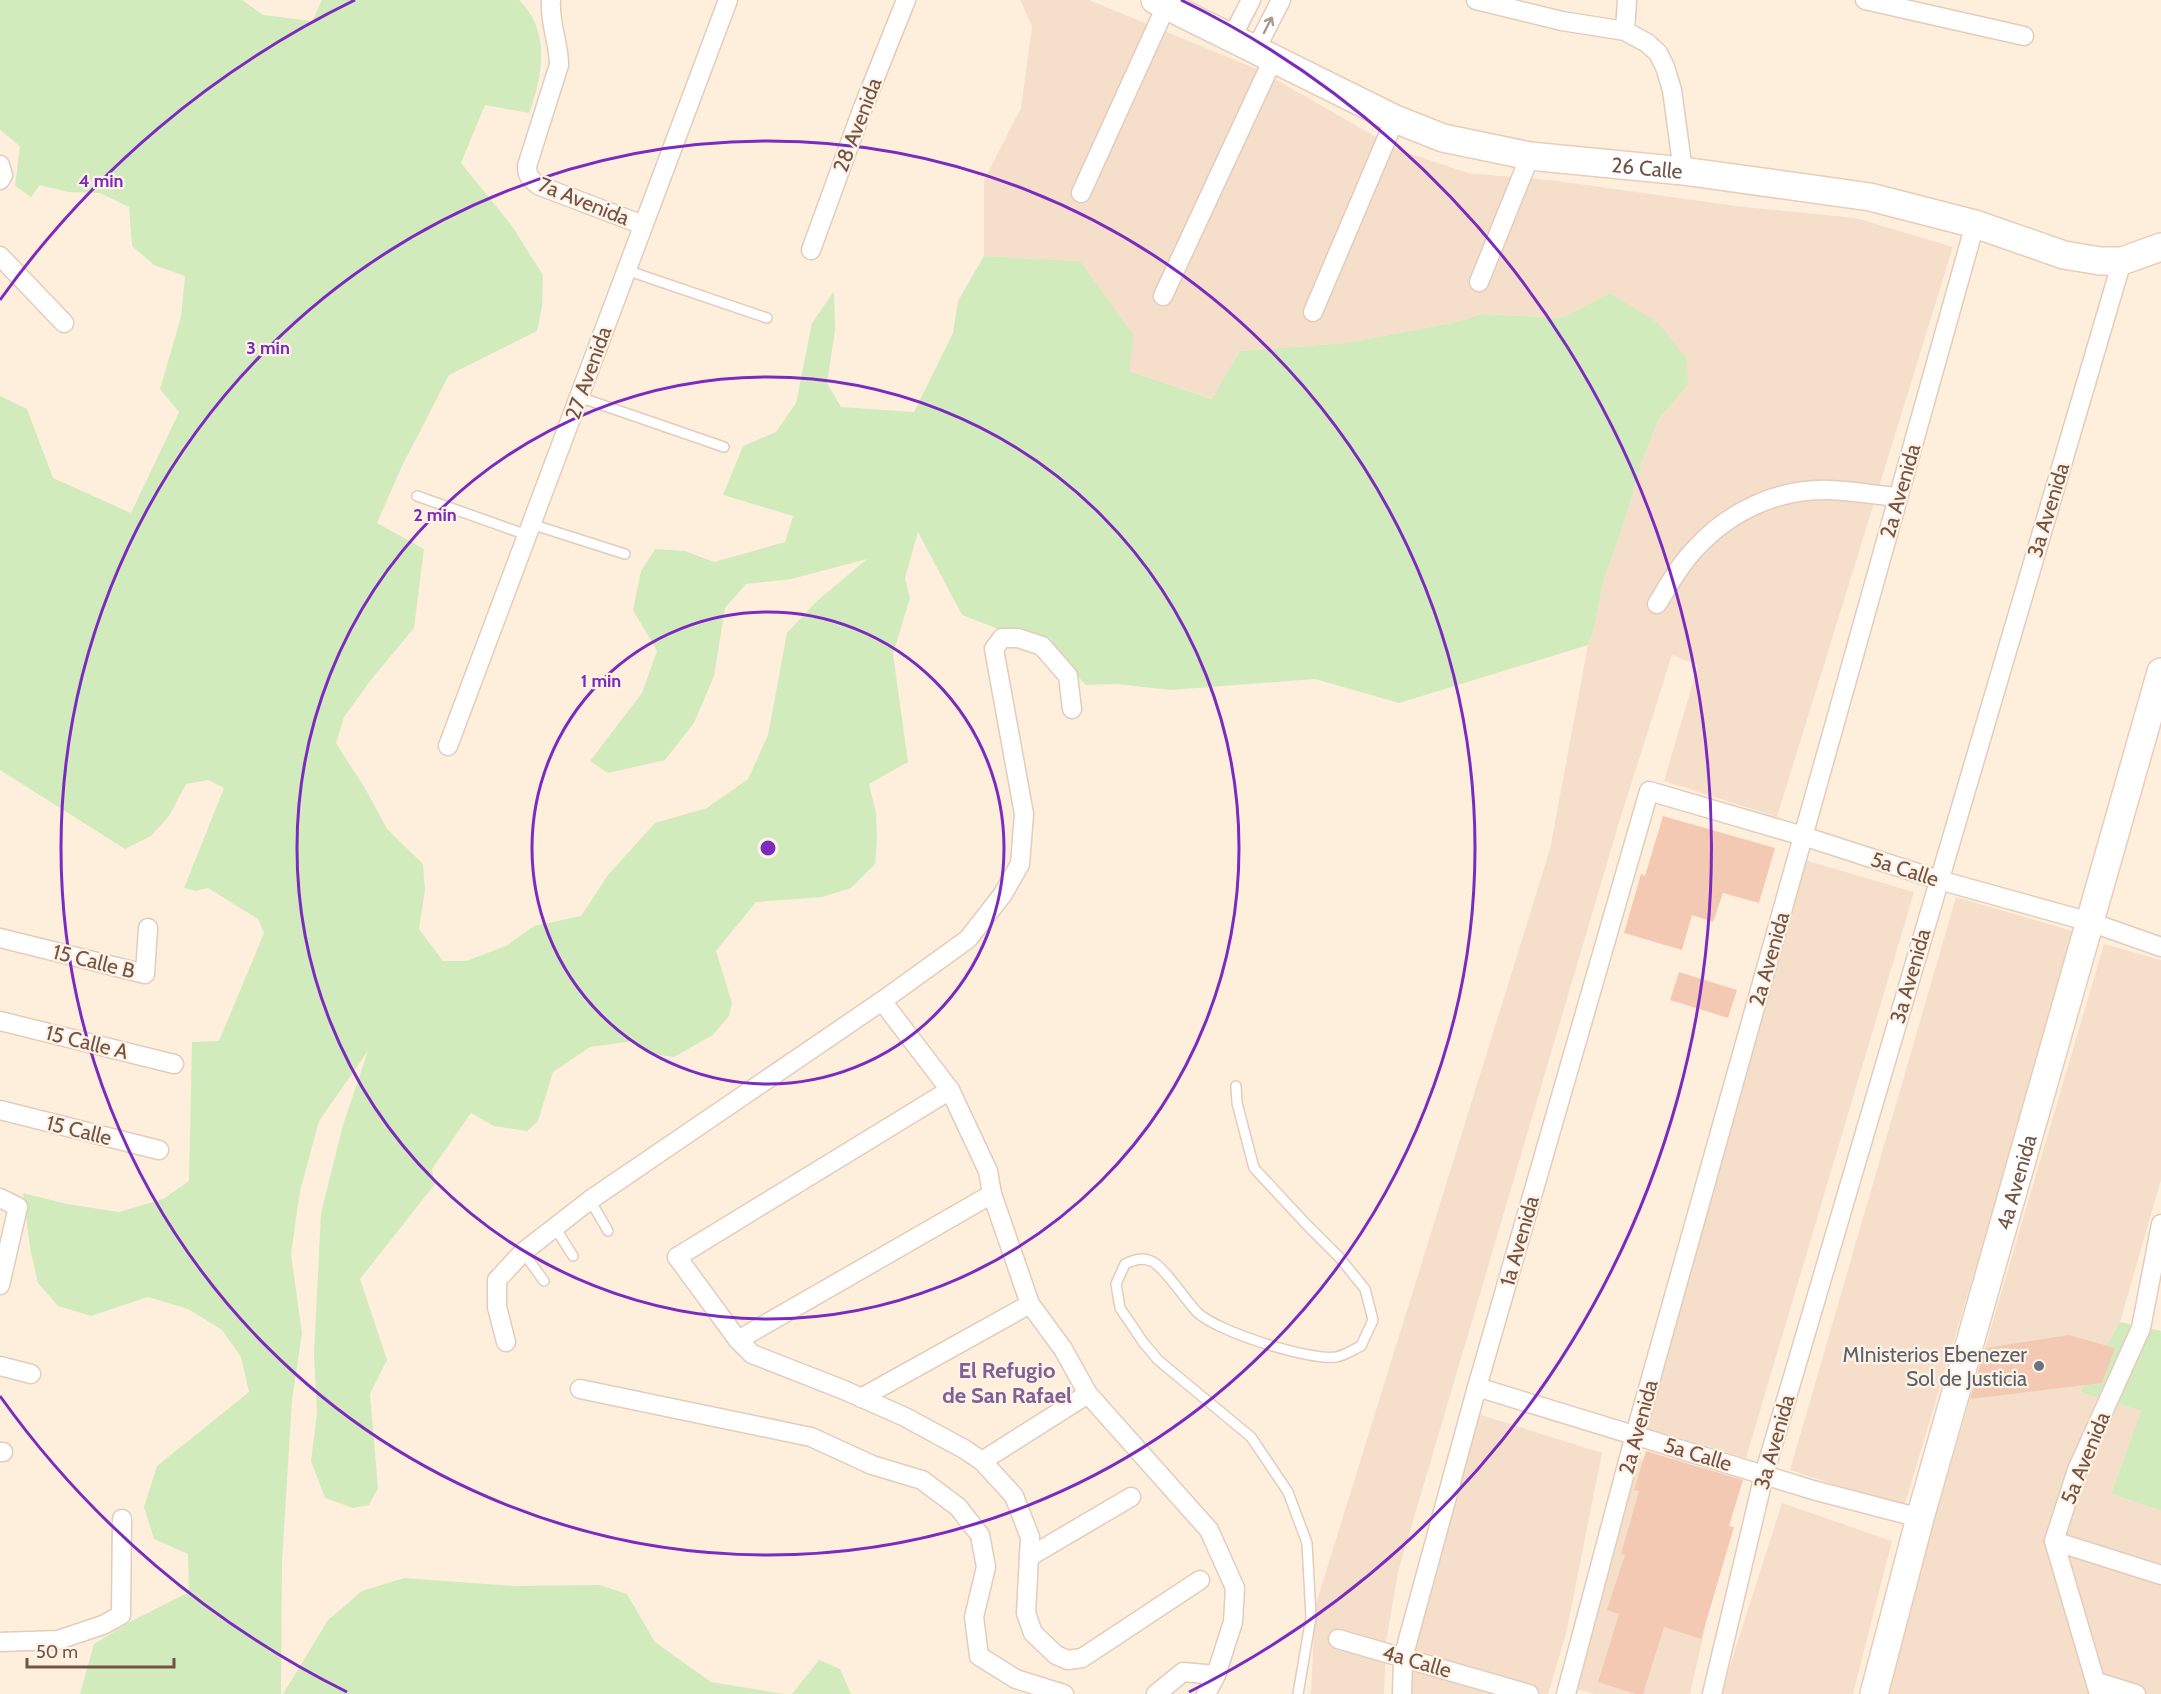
<svg xmlns="http://www.w3.org/2000/svg" width="2161" height="1694" font-family="Cabin,sans-serif">
  <style>
    .residential { fill: #f5dfcb }
    .green { fill: #d2ebbc }
    .building { fill: #f4c9b3 }
    .lines { fill: none; stroke-linecap: round; stroke-linejoin: round }
    .lane-casing { stroke: #e3ccbc; stroke-width: 12 }
    .street-casing { stroke: #e3ccbc; stroke-width: 21 }
    .secondary-casing { stroke: #e9ccb9; stroke-width: 30 }
    .lane { stroke: #fff; stroke-width: 9 }
    .street { stroke: #fff; stroke-width: 18 }
    .secondary { stroke: #fff; stroke-width: 27 }
    .oneway { stroke: #ac978f }
    .ring { fill: none; stroke: #7b2cbf; stroke-width: 3 }
    .worship-dot { fill: #6b7280; stroke: #fff3e5; stroke-width: 2 }
    .labels { text-anchor: middle; dominant-baseline: central; stroke-width: 4.5; stroke-linejoin: round; paint-order: stroke }
    .street-label { font-size: 21px; fill: #745245; stroke: #fff3e5 }
    .worship-label { font-size: 21px; fill: #5b616d; stroke: #fff3e5; text-anchor: end }
    .neighbourhood-label { font-size: 22px; font-weight: bold; fill: #816098; stroke: #fff3e5 }
    .centre { fill: #7b2cbf; stroke: #fff3e5; stroke-width: 3 }
    .ring-label { font-size: 18px; text-anchor: middle; font-weight: bold; fill: #7b2cbf; stroke: #fff3e5; stroke-width: 4.5; stroke-linejoin: round; paint-order: stroke }
  </style>
  <rect width="100%" height="100%" fill="#feefdd"/>
  <g class="residential">
    <polygon points="1020,0 1089,0 1259,70 1399,150 1468,173 1558,181 1736,206 1856,218 1953,247 1777,817 1664,781 1698,665 1672,655 1618,826 1398,1572 1386,1642 1384,1694 1311,1694 1315,1607 1550,849 1588,645 1594,629 1603,583 1625,520 1641,465 1658,420 1688,385 1610,293 1562,318 1481,314 1457,322 1346,343 1240,351 1213,399 1129,371 1080,261 984,256 984,180 1021,108 1032,26"/>
    <polygon points="1798,858 1914,892 1746,1458 1631,1424"/>
    <polygon points="1956,897 2076,932 1904,1507 1790,1470"/>
    <polygon points="2104,944 2161,960 2161,1180 2120,1322 2080,1392 2141,1411 2111,1494 2161,1511 2161,1694 1883,1694"/>
    <polygon points="1475,1413 1602,1453 1566,1634 1548,1694 1399,1694"/>
    <polygon points="1624,1455 1737,1488 1690,1694 1594,1694 1566,1686"/>
    <polygon points="1782,1503 1892,1541 1853,1694 1721,1694"/>
  </g>
  <g class="green">
    <path d="M 0,0 L 242,0 L 263,15 L 312,21 L 322,0 L 519,0 C 551,31 543,75 529,113 L 485,105 L 461,163 L 512,226 L 543,275 L 542,306 L 537,331 L 449,375 L 402,466 L 377,523 L 424,549 L 414,628 L 370,681 L 344,717 L 336,743 L 366,790 L 387,829 L 423,864 L 425,890 L 419,929 L 443,961 L 466,961 L 506,946 L 534,926 L 581,916 L 608,875 L 655,823 L 707,808 L 748,779 L 768,735 L 787,633 L 817,601 L 867,559 L 791,579 L 746,584 L 725,608 L 714,676 L 694,723 L 665,760 L 608,773 L 590,761 L 642,693 L 657,651 L 633,610 L 641,571 L 655,549 L 685,551 L 714,562 L 785,542 L 793,516 L 723,495 L 743,446 L 776,432 L 796,403 L 812,323 L 834,291 L 835,331 L 827,383 L 841,407 L 914,412 L 953,333 L 958,301 L 984,256 L 1080,261 L 1134,336 L 1129,371 L 1212,399 L 1240,351 L 1346,343 L 1457,322 L 1481,314 L 1562,318 L 1610,293 L 1659,324 L 1686,357 L 1688,385 L 1658,420 L 1641,465 L 1625,520 L 1603,583 L 1594,629 L 1588,645 L 1399,703 L 1315,679 L 1171,690 L 1116,684 L 1086,685 L 1062,660 L 1050,638 L 1016,629 L 996,628 L 962,615 L 918,532 L 905,578 L 910,598 L 893,654 L 908,762 L 869,784 L 876,813 L 877,839 L 875,864 L 851,888 L 822,897 L 756,902 L 716,951 L 732,1003 L 729,1016 L 713,1035 L 674,1057 L 653,1054 L 634,1041 L 590,1047 L 553,1072 L 538,1121 L 527,1131 L 494,1126 L 471,1113 L 432,1169 L 435,1184 L 360,1279 L 387,1360 L 370,1394 L 378,1488 L 369,1505 L 353,1508 L 325,1498 L 311,1461 L 317,1413 L 314,1354 L 321,1213 L 343,1125 L 368,1051 L 319,1121 L 300,1191 L 291,1254 L 302,1333 L 292,1400 L 282,1561 L 281,1694 L 80,1694 L 94,1644 L 130,1622 L 189,1592 L 188,1554 L 154,1539 L 144,1507 L 157,1466 L 249,1392 L 241,1357 L 222,1330 L 188,1309 L 148,1297 L 91,1316 L 58,1306 L 38,1283 L 30,1248 L 23,1193 L 67,1204 L 119,1212 L 163,1199 L 189,1181 L 192,1042 L 219,1041 L 264,933 L 258,919 L 208,888 L 196,891 L 184,888 L 224,788 L 208,780 L 186,784 L 169,816 L 151,836 L 125,849 L 0,770 L 0,396 L 27,409 L 53,478 L 131,513 L 179,412 L 160,389 L 181,317 L 185,276 L 154,265 L 132,246 L 129,207 L 100,193 L 68,192 L 40,185 L 31,197 L 15,186 L 20,146 L 0,130 Z"/>
    <polygon points="2120,1322 2161,1331 2161,1511 2111,1494 2141,1411 2080,1392"/>
    <polygon points="404,1578 514,1586 600,1585 627,1594 655,1642 711,1682 784,1694 283,1694 328,1620 362,1591"/>
    <polygon points="819,1660 840,1669 851,1694 792,1694"/>
  </g>
  <g class="building">
    <polygon points="1663,816 1775,848 1759,903 1723,893 1713,922 1692,915 1682,950 1624,933 1641,874 1645,876"/>
    <polygon points="1679,972 1737,990 1728,1018 1670,1000"/>
    <polygon points="2069,1335 2115,1348 2102,1383 1970,1399 1985,1348"/>
    <polygon points="1646,1451 1743,1480 1729,1526 1734,1527 1701,1639 1664,1627 1643,1694 1636,1694 1598,1682 1619,1614 1607,1610 1625,1555 1621,1554 1639,1491 1634,1490"/>
  </g>
  <g class="lines">
    <g class="lane-casing">
      <g id="lane">
        <polyline points="626,270 767,318"/>
        <polyline points="579,397 724,447"/>
        <polyline points="417,496 527,535"/>
        <polyline points="531,524 625,554"/>
        <path d="M 1236,1086 L 1237,1103 L 1254,1168 L 1307,1225 L 1339,1257 L 1365,1289 L 1373,1320 L 1361,1346 C 1354,1349 1344,1356 1336,1357 C 1310,1361 1215,1331 1197,1312 C 1185,1300 1164,1266 1151,1261 C 1141,1257 1134,1260 1125,1264 L 1116,1284 L 1120,1308 L 1143,1342 L 1158,1360 L 1251,1437 L 1288,1492 L 1307,1543 L 1311,1617 L 1298,1694"/>
        <polyline points="590,1200 608,1231"/>
        <polyline points="554,1226 573,1256"/>
        <polyline points="523,1252 544,1281"/>
      </g>
    </g>
    <g class="street-casing">
      <g id="street">
        <path d="M 551,0 C 549,22 559,43 559,65 L 527,166 C 527,177 531,180 540,186 L 643,225"/>
        <polyline points="1476,0 1562,21 1625,31 1647,43 1658,53 1665,67 1672,90 1683,171"/>
        <polyline points="1865,0 2024,36"/>
        <polyline points="1625,31 1627,0"/>
        <polyline points="1232,37 1251,0"/>
        <polyline points="1256,49 1281,0"/>
        <polyline points="0,165 3,175 0,180"/>
        <polyline points="1081,193 1167,4"/>
        <polyline points="811,250 862,110 906,0"/>
        <polyline points="0,256 64,323"/>
        <polyline points="1479,282 1530,156"/>
        <polyline points="1163,296 1274,57"/>
        <polyline points="1313,312 1395,119"/>
        <path d="M 1657,604 C 1669,585 1680,564 1696,548 C 1730,511 1779,488 1830,490 C 1853,491 1876,495 1898,497"/>
        <polyline points="1072,709 1068,676 1042,646 1018,638 1002,638 994,649 1024,814 1020,864 1003,894 968,939 882,1001 950,1090 988,1171 992,1194 1030,1304 1063,1349 1088,1394 1209,1530 1235,1588 1233,1622 1216,1675 1206,1694"/>
        <polyline points="448,746 728,0"/>
        <polyline points="0,938 145,974 148,928"/>
        <polyline points="0,1021 174,1064"/>
        <polyline points="950,1090 677,1257 738,1340 752,1354 844,1390 905,1417 964,1449 982,1461 1088,1394"/>
        <polyline points="0,1110 159,1150"/>
        <polyline points="0,1198 18,1207 0,1285"/>
        <polyline points="738,1340 992,1194"/>
        <polyline points="506,1342 497,1307 497,1280 523,1252 590,1200 882,1001"/>
        <polyline points="0,1366 31,1374"/>
        <polyline points="1477,1387 1813,1490 1920,1518"/>
        <polyline points="580,1389 811,1437 872,1465 922,1480 958,1507 980,1535 986,1567 974,1617 979,1656 1016,1679 1064,1694"/>
        <polyline points="861,1398 1030,1304"/>
        <polyline points="0,1452 3,1452"/>
        <polyline points="982,1461 1014,1496 1030,1537 1026,1613 1033,1633 1056,1655 1068,1660 1082,1658 1200,1580"/>
        <polyline points="2054,1541 2161,1575"/>
        <polyline points="1029,1557 1131,1497"/>
        <polyline points="1338,1639 1529,1694"/>
        <polyline points="0,1642 58,1640 103,1625 121,1615 122,1519"/>
        <polyline points="2097,1682 2136,1694"/>
        <polyline points="1156,1694 1183,1672 1216,1675"/>
        <polyline points="1402,1694 1403,1658 1477,1387 1649,791 1803,836 1939,880 2090,922 2161,947"/>
        <polyline points="1566,1694 1635,1435 1975,224"/>
        <polyline points="1712,1694 1764,1475 2122,261"/>
        <polyline points="2099,1694 2054,1541 2077,1470 2141,1328 2161,1224"/>
      </g>
    </g>
    <g class="secondary-casing">
      <g id="secondary">
        <path id="s1" d="M 1155,0 L 1395,119 L 1443,138 L 1530,156 L 1683,171 L 1870,197 L 1975,224 L 2064,255 L 2100,261 L 2122,261 L 2161,247"/>
        <path id="s2" d="M 1874,1694 L 1920,1518 L 2161,672"/>
      </g>
    </g>
    <use href="#lane" class="lane"/>
    <use href="#street" class="street"/>
    <use href="#secondary" class="secondary"/>
  </g>
  <defs><path id="oneway-shaft" d="M-6 0H5M1.5-3L5.5 0L1.5 3" fill="none" stroke-width="1.6" stroke-linecap="round" stroke-linejoin="round" transform="scale(1.5)"/></defs>
  <use class="oneway" href="#oneway-shaft" transform="translate(1268 25) rotate(-63)"/>
  <g class="ring">
    <circle cx="768" cy="848" r="236"/>
    <circle cx="768" cy="848" r="471"/>
    <circle cx="768" cy="848" r="707"/>
    <path d="M347 1692A943 943 0 0 1 0 1396M0 300A943 943 0 0 1 355 0M1181 0A943 943 0 0 1 1189 1692"/>
  </g>
  <circle class="worship-dot" cx="2039" cy="1366" r="6"/>
  <g class="labels">
    <g class="street-label">
      <text transform="translate(857 125) rotate(-69)">28 Avenida</text>
      <text stroke="none"><textPath href="#s1" startOffset="526">26 Calle</textPath></text>
      <text transform="translate(584 201) rotate(22)">7a Avenida</text>
      <text transform="translate(588 373) rotate(-70)">27 Avenida</text>
      <text transform="translate(1900 491) rotate(-74)">2a Avenida</text>
      <text transform="translate(2048 510) rotate(-73)">3a Avenida</text>
      <text transform="translate(1905 869) rotate(18)">5a Calle</text>
      <text transform="translate(1769 959) rotate(-74)">2a Avenida</text>
      <text transform="translate(94 961) rotate(14)">15 Calle B</text>
      <text transform="translate(1910 976) rotate(-74)">3a Avenida</text>
      <text transform="translate(87 1042) rotate(14)">15 Calle A</text>
      <text transform="translate(79 1130) rotate(14)">15 Calle</text>
      <text stroke="none"><textPath href="#s2" startOffset="531">4a Avenida</textPath></text>
      <text transform="translate(1519 1241) rotate(-74)">1a Avenida</text>
      <text transform="translate(1638 1427) rotate(-75)">2a Avenida</text>
      <text transform="translate(1774 1442) rotate(-74)">3a Avenida</text>
      <text transform="translate(1698 1454) rotate(17)">5a Calle</text>
      <text transform="translate(2085 1458) rotate(-68)">5a Avenida</text>
      <text transform="translate(1417 1661) rotate(16)">4a Calle</text>
    </g>
    <g class="worship-label">
      <text x="2027" y="1354">MInisterios Ebenezer<tspan x="2027" dy="24">Sol de Justicia</tspan></text>
    </g>
    <g class="neighbourhood-label">
      <text x="1007" y="1370">El Refugio<tspan x="1007" dy="25">de San Rafael</tspan></text>
    </g>
  </g>
  <circle cx="768" cy="848" r="9" class="centre"/>
  <g class="ring-label">
    <text x="101" y="187">4 min</text>
    <text x="268" y="354">3 min</text>
    <text x="435" y="521">2 min</text>
    <text x="601" y="687">1 min</text>
  </g>
  <path d="M27 1658v9h147v-9" fill="none" stroke="#745245" stroke-width="3"/>
  <text x="36" y="1658" font-size="18" fill="#745245" stroke="#fff3e5" stroke-width="4.5" paint-order="stroke">50 m</text>
</svg>
